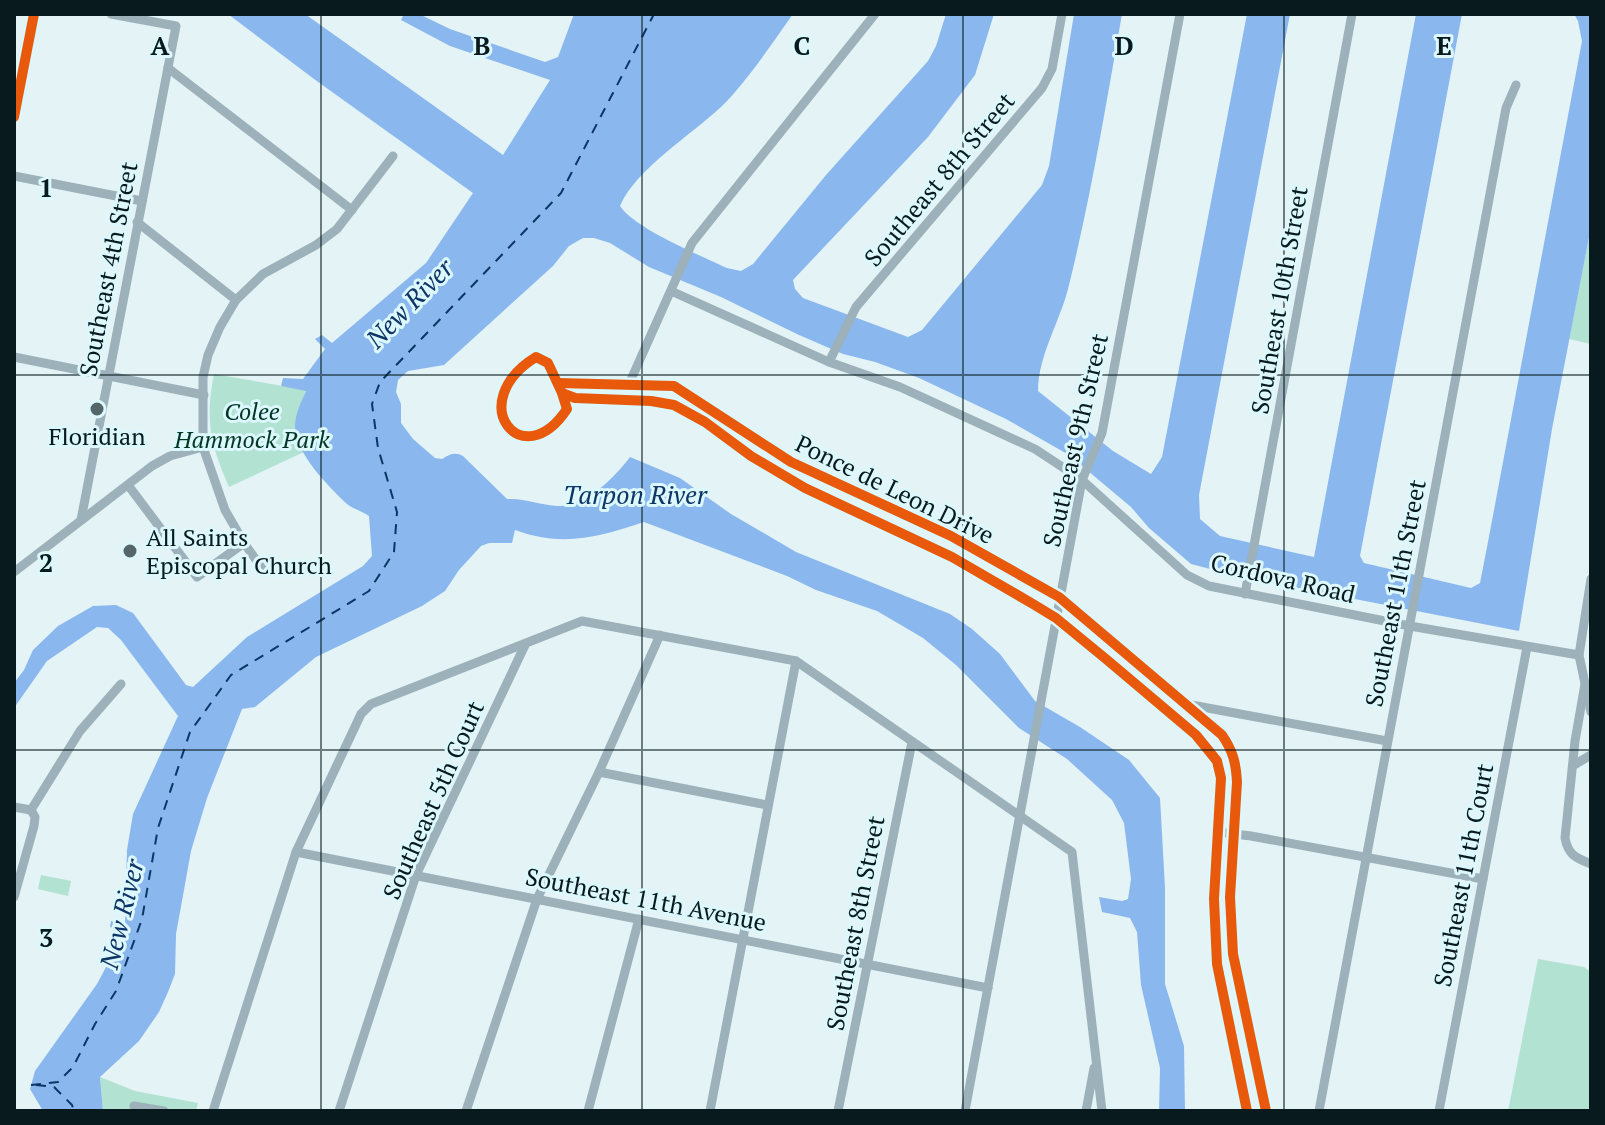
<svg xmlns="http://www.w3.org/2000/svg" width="1605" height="1125" font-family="'PT Serif',serif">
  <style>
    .green { fill: #b2e2d1 }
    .water { fill: #8ab8ee }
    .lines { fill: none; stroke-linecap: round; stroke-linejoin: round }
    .ferry { stroke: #0e3566; stroke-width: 2; stroke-dasharray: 10 8; stroke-linecap: butt }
    .minor { stroke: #9cb1ba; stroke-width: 9 }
    .primary { stroke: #a2b3ba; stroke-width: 14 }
    .cycleway-casing { stroke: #dcf8fd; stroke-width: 15 }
    .cycleway { stroke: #e8590c; stroke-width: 10 }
    .grid { fill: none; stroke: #081a1d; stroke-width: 2; stroke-opacity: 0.55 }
    .poi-dot { fill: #556669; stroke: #dcf8fd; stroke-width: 3 }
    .labels { text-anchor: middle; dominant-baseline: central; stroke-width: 6; stroke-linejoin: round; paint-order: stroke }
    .street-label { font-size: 24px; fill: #081a1d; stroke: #dcf8fd }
    .park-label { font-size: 24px; font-style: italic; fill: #003624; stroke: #dcf8fd }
    .poi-label { font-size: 24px; fill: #081a1d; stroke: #dcf8fd }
    .water-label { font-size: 26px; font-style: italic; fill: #0e3566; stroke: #dcf8fd }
    .grid-label { font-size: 26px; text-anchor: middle; font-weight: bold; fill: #081a1d; stroke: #dcf8fd; stroke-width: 6; stroke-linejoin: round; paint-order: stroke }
  </style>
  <rect width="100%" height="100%" fill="#e4f3f5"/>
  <g class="green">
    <polygon points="1591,227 1591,344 1569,339"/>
    <path d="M 214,374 L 306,390 C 297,414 293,429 304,452 L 229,487 C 210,444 205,421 214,374 Z"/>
    <polygon points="41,875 71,881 68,896 38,889"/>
    <polygon points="1538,959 1584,967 1591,972 1591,1111 1508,1111"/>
    <polygon points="100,1077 135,1091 198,1103 196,1111 103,1111"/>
  </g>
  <path class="water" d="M 228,14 L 305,14 L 503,155 L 550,80 L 450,46 L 401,20 L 404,14 L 419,14 L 450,29 L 545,62 L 558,57 L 574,14 L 793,14 C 774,41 744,85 721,107 C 691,135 635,170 620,206 C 634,228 701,256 727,268 L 741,271 L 753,264 L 826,175 L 928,61 L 936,46 L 946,14 L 994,14 L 975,75 L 928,137 L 793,280 L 795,289 L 803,298 L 908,337 L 922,330 L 1042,185 L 1049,166 L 1074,14 L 1122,14 C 1106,105 1091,196 1069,285 C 1061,320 1038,355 1038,391 L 1113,451 L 1151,474 L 1162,457 L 1247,14 L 1290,14 L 1199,495 L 1200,519 L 1220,536 L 1314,557 L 1416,14 L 1462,14 L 1360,556 L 1364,563 L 1471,588 L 1480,583 L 1488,542 L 1582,41 L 1578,21 L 1574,14 L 1591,14 L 1591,227 L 1552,429 L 1519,631 L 1237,576 L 1191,564 L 1149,528 L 1131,507 L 1069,455 L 1006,419 L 919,378 L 875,362 L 843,354 L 799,335 L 721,297 L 649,267 L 610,243 L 594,238 L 583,238 L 569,246 L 553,266 L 444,365 L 408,371 L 398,380 L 396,392 L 401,404 L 401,423 L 413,439 L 435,458 L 442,459 C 450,454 455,452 463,456 L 507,499 C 525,498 540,505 558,506 C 586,507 614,478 630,457 L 680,478 L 731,514 L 796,552 L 950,614 L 972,629 L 1000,654 L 1035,701 L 1080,727 L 1129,760 L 1160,798 L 1165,888 L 1165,984 L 1184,1046 L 1185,1111 L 1159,1111 L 1160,1068 L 1141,985 L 1137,932 L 1130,918 L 1102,912 L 1099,897 L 1122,901 L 1128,899 L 1131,879 L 1124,823 L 1112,800 L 1067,759 L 1019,728 L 956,665 L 923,638 L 877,611 L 816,590 L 787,576 L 644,522 C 597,538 562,547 515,530 L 512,543 L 489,543 L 481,546 L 459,570 L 445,591 L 422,606 L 316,657 L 255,707 L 242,709 L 207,798 L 191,851 L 176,934 L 175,974 L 168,992 L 159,1012 L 139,1041 L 100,1077 L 103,1111 L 43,1111 L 30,1089 L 35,1071 L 97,984 L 125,931 L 110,927 L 111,921 L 125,924 L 127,850 L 133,814 L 178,716 L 121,640 L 108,628 L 97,627 L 47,661 L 14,708 L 14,683 L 24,670 L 33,650 L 58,626 L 93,606 L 116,605 L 133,613 L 186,685 L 193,687 L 247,637 L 363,566 L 372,556 L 369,516 C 362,511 353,509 347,504 C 328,486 296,454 295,427 C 295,414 301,402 306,391 L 281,386 L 283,378 L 303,379 L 325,349 L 315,339 L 322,335 L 332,343 L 426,263 L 473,193 L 314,79 Z"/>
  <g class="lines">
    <g class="ferry">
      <polyline points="31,1085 58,1082 73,1067 95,1024 116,991 142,919 158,828 190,732 231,675 369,591 394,552 397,512 378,448 372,404 380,382 561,193 654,14"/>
      <polyline points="36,1085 54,1087 72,1105 74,1111"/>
    </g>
    <g class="minor">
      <polyline points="168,68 352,210"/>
      <polyline points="14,176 142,201"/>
      <polyline points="137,222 236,300"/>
      <polyline points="671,291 829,362 900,387 1035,449 1082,480 1187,575 1209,586 1410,626 1579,655"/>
      <polyline points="14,357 204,395"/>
      <polyline points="829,362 856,307 1042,88 1052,69 1062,14"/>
      <path d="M 558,383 L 674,386 L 791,462 L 951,536 L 1059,597 L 1222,735 C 1233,751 1236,763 1237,782 L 1230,897 L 1233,954 L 1266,1111"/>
      <polyline points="629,384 692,243 875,14"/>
      <path d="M 562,393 L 567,409 C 522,477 463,402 536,357 L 548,363 L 562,393 L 575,398 L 651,401 L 674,405 L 705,422 L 751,456 L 805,488 L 952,557 L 1033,604 L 1056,618 L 1106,659 L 1196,735 L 1217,761 L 1221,778 L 1214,899 L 1217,964 L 1247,1111"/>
      <polyline points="128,485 197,577 244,543"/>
      <polyline points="81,520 176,26 111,14"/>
      <polyline points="264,571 244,543 225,510 203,447 203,377 208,355 220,327 236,300 263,274 316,245 337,229 393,156"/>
      <polyline points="14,572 152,466 170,456 203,447"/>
      <polyline points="1591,579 1579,655 1591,712"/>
      <polyline points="1245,594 1352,14"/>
      <path d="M 1585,684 L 1575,741 L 1565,838 C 1568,855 1576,858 1591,864"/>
      <polyline points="1186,704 1387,741"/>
      <polyline points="1574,765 1591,755"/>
      <polyline points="599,772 767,805"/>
      <polyline points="14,807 31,810"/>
      <polyline points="31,810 80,731 121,684"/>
      <polyline points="1218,832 1251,836 1483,879"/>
      <polyline points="296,852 988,988"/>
      <polyline points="14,897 34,826 35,817 31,810"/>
      <polyline points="134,1106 164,1111"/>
      <polyline points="213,1111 296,852 361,714 371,704 582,621 796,661 1072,852 1102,1111"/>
      <polyline points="339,1111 416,875 525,645"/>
      <polyline points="466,1111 537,899 599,772 660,635"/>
      <polyline points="588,1111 639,919"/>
      <polyline points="710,1111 796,661"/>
      <polyline points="838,1111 912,742"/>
      <polyline points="965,1111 1082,480 1102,433 1180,14"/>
      <polyline points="1086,1111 1094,1068"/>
      <polyline points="1319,1111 1506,108 1516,85"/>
      <polyline points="1439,1111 1527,647"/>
    </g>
    <polyline class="primary" points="14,117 34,14"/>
    <g class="cycleway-casing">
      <g id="cycleway">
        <polyline points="14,117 34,14"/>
        <path d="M 558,383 L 674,386 L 791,462 L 951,536 L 1059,597 L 1222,735 C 1233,751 1236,763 1237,782 L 1230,897 L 1233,954 L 1266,1111"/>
        <path d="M 562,393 L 567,409 C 522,477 463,402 536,357 L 548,363 L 562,393 L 575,398 L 651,401 L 674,405 L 705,422 L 751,456 L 805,488 L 952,557 L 1033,604 L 1056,618 L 1106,659 L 1196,735 L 1217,761 L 1221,778 L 1214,899 L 1217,964 L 1247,1111"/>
      </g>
    </g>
    <use href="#cycleway" class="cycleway"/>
  </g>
  <path class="grid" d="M 321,14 L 321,1111M 642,14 L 642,1111M 963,14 L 963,1111M 1284,14 L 1284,1111M 14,375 L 1591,375M 14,750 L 1591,750"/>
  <g class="poi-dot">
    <circle cx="97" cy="409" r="8"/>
    <circle cx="130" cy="551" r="8"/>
  </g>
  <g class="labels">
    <g class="street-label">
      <text transform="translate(939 179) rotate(-50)">Southeast 8th Street</text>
      <text transform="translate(108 269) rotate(-79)">Southeast 4th Street</text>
      <text transform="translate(1279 300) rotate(-80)">Southeast 10th Street</text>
      <text transform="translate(1075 440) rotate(-77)">Southeast 9th Street</text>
      <text transform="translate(895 489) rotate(26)">Ponce de Leon Drive</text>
      <text transform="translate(1283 578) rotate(13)">Cordova Road</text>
      <text transform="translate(1395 593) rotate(-79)">Southeast 11th Street</text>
      <text transform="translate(433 800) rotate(-66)">Southeast 5th Court</text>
      <text transform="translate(1463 875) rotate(-79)">Southeast 11th Court</text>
      <text transform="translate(646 899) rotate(11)">Southeast 11th Avenue</text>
      <text transform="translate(855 923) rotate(-79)">Southeast 8th Street</text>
    </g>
    <g class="park-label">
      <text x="252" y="411">Colee<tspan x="252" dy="28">Hammock Park</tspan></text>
    </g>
    <g class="poi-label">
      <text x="97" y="436">Floridian</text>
      <text x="146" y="537" text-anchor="start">All Saints<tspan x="146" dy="28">Episcopal Church</tspan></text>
    </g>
    <g class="water-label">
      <text transform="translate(409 303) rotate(-46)">New River</text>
      <text x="635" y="494">Tarpon River</text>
      <text transform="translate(121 914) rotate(-76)">New River</text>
    </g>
  </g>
  <g class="grid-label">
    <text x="160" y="55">A</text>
    <text x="482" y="55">B</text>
    <text x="802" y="55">C</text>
    <text x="1124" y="55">D</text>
    <text x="1444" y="55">E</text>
    <text x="46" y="197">1</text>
    <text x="46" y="572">2</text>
    <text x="46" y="947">3</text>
  </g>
  <rect width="1605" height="1125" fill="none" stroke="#081a1d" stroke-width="32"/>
</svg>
